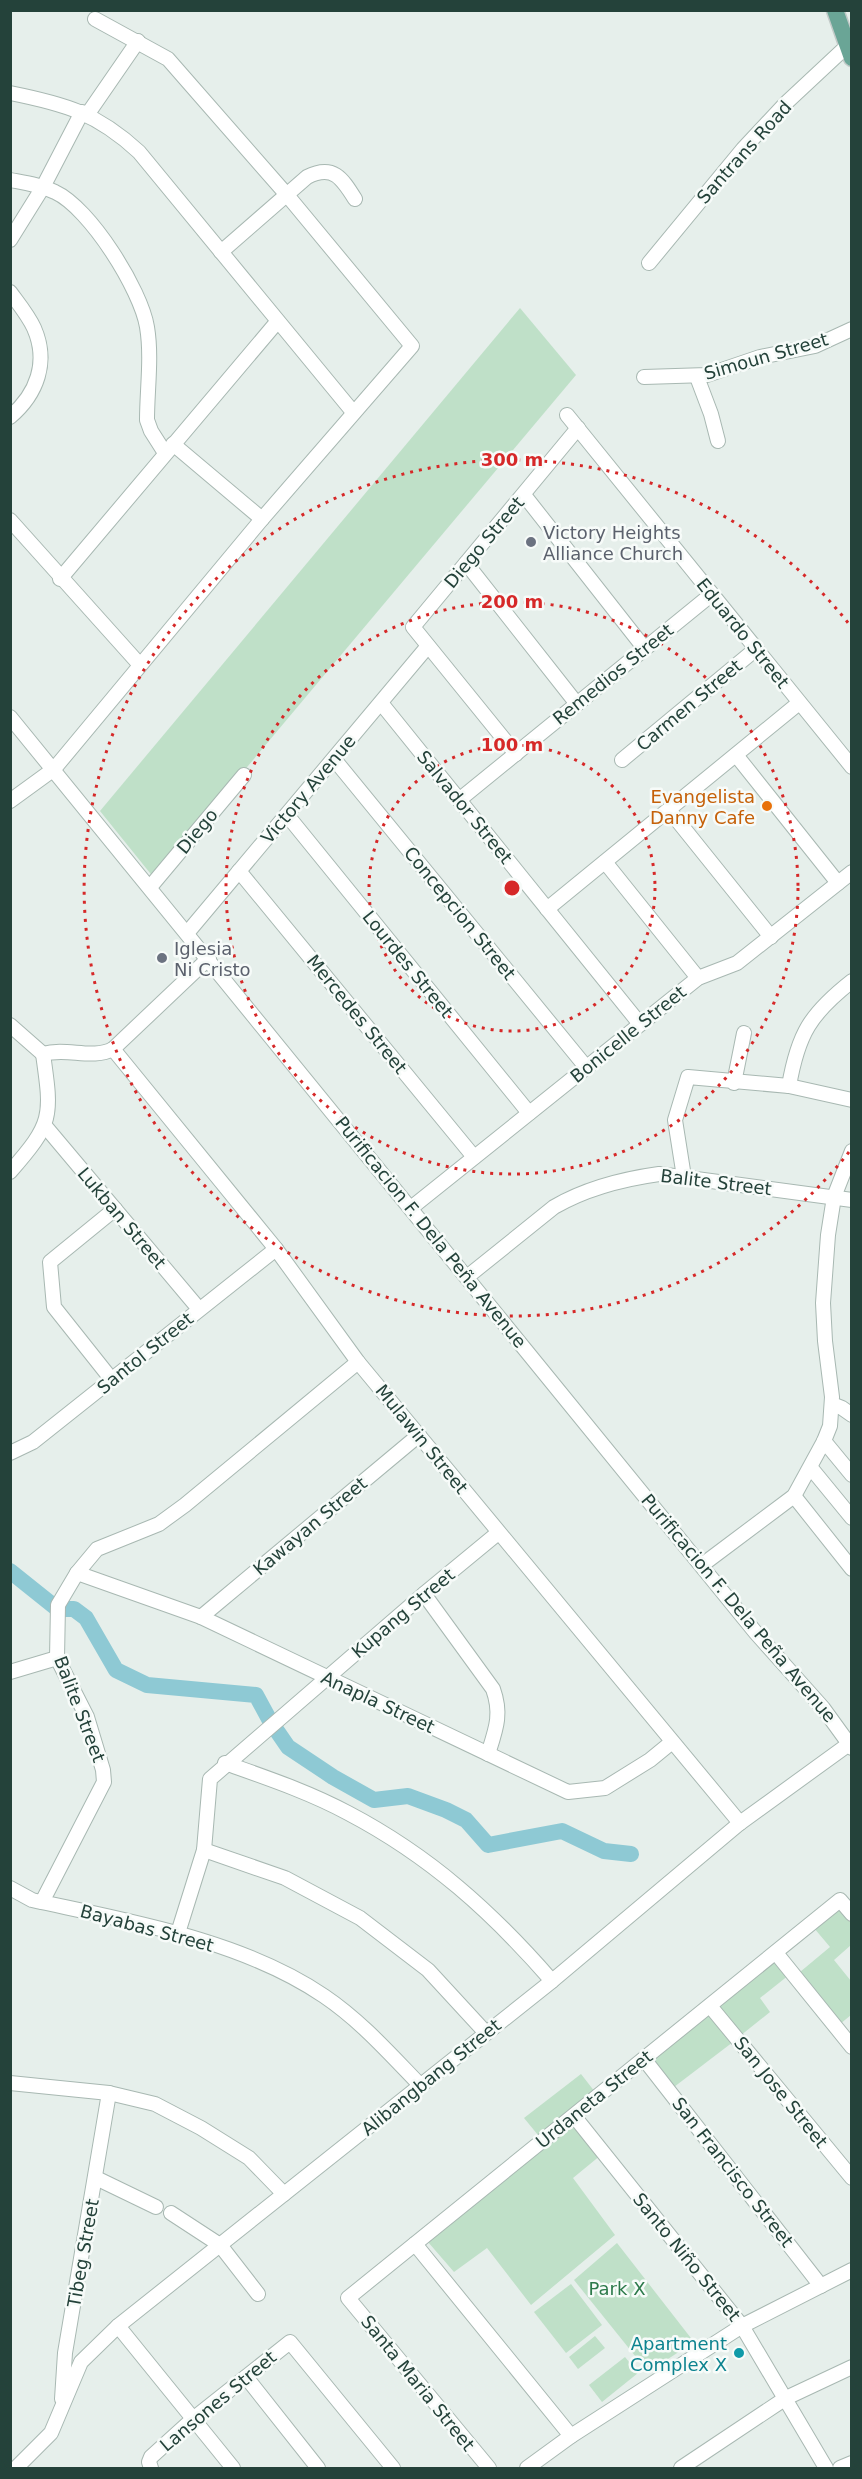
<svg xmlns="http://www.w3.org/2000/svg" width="862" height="2479" font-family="'DejaVu Sans',sans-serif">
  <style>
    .green { fill: #bfe0c8 }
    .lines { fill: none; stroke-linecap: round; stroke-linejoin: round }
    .river { stroke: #8ec9d4; stroke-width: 16 }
    .minor-casing { stroke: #a8b8b2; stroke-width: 16 }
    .major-casing { stroke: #c2cac8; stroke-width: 19 }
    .minor { stroke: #fff; stroke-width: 14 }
    .major { stroke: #6aa596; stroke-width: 16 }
    .ring { fill: none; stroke: #d62828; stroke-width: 3; stroke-dasharray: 3 6 }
    .worship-dot { fill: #6b7280; stroke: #f7fbf9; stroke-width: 2 }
    .food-dot { fill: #e8710a; stroke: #f7fbf9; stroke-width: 2 }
    .culture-dot { fill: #0f9aa8; stroke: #f7fbf9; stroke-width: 2 }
    .labels { text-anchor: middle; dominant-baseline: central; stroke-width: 5; stroke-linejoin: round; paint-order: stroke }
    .street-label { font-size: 18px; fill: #24423a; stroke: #f7fbf9 }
    .worship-label { font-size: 18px; fill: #5b616d; stroke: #f7fbf9; text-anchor: start }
    .food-label { font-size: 18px; fill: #c56008; stroke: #f7fbf9; text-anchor: end }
    .park-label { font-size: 18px; fill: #2d7a4b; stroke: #f7fbf9 }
    .culture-label { font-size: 18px; fill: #0d838f; stroke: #f7fbf9; text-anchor: end }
    .centre { fill: #d62828; stroke: #f7fbf9; stroke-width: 3 }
    .ring-label { font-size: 18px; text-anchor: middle; font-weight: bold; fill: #d62828; stroke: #f7fbf9; stroke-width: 5; stroke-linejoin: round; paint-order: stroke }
  </style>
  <rect width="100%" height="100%" fill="#e6efeb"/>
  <g class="green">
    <polygon points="520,308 576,375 154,878 100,811"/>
    <polygon points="840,1905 851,1920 851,1945 834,1960 851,1981 851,2015 840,2024 800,1972 830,1947 814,1928"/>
    <polygon points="775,1957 789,1975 760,1998 770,2012 740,2036 718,2009"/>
    <polygon points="709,2013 733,2042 674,2087 649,2060"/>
    <polygon points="581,2074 595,2092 538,2135 524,2118"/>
    <polygon points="574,2120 601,2155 573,2178 615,2235 531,2305 487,2248 454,2272 428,2242"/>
    <polygon points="617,2243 694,2342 648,2372 574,2280"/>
    <polygon points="571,2284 602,2325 566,2353 534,2312"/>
    <polygon points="595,2336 605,2348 578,2369 569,2357"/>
    <polygon points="625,2357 638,2373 602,2402 589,2385"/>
  </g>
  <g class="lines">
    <g class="river">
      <polyline points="10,1571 55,1607"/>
      <polyline points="61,1609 74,1609 86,1618 116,1670 147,1685 256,1695 269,1719"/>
      <polyline points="277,1731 288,1747 333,1777 374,1800 408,1796 446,1810 466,1820 488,1845 562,1831 604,1851 631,1854"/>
    </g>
    <g class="minor-casing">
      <g id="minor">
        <path d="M 10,93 C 65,104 97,113 139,152 L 353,412"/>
        <polyline points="87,115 138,41"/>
        <path d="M 10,180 C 26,183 41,185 55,192 C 90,208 141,290 147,327 C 152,357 147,390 147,420 L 151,431 L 165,453"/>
        <polyline points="10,240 43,187 82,112"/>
        <path d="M 221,252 L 307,177 C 333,164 342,178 355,199"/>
        <polyline points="649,263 743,149 786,103 846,47"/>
        <path d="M 10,292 C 18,303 28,315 34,328 C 49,362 37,394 10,417"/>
        <polyline points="644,377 707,375 760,357 815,346 852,329"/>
        <polyline points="697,377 711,414 718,441"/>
        <polyline points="567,415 852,767"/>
        <polyline points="173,444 262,519"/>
        <polyline points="524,495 645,649"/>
        <polyline points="10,520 140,665"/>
        <polyline points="466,563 577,704"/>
        <polyline points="60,579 277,322"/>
        <polyline points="381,703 640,1024"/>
        <polyline points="10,717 756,1633 823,1708 852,1748"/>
        <polyline points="516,754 413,627 578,428"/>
        <polyline points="736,755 838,883"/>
        <polyline points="334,759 586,1067"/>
        <polyline points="622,760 756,649"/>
        <polyline points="459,800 712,594"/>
        <polyline points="10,801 54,769 262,519 412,346 287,195 168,59 95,19"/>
        <polyline points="669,810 771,937"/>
        <polyline points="287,815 529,1113"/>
        <polyline points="605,862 698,978"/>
        <polyline points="239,871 474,1157"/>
        <polyline points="151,886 244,775"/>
        <polyline points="547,909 799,703"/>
        <polyline points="188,932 428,646"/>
        <polyline points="10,1025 43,1054"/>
        <polyline points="113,1049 276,1249 358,1362 740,1823"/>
        <path d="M 43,1054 C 67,1047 92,1060 113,1049 L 209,958"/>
        <polyline points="734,1083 744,1033"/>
        <path d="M 789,1086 C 798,1034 810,1014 852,981"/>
        <polyline points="45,1126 199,1309"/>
        <path d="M 10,1172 C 53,1123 52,1117 43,1054"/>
        <polyline points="684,1177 675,1120 688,1077 789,1086 852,1100"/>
        <polyline points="411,1208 698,978 737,963 852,872"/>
        <path d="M 467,1277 L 554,1207 C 585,1189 623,1179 659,1174 L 852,1200"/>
        <polyline points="112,1380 54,1307 50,1262 115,1209"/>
        <polyline points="832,1404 842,1408 852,1415"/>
        <polyline points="824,1441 852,1475"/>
        <polyline points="10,1453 33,1442 276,1249"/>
        <polyline points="811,1468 852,1518"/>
        <polyline points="794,1496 852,1569"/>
        <polyline points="702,1565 794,1496 824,1441 830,1426 832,1397 825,1341 823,1303 828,1235 834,1197 852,1151"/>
        <polyline points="77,1573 201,1617 568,1792 605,1788 650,1760 672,1742"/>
        <path d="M 424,1594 L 493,1689 C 502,1714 496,1729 488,1754"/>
        <polyline points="201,1617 419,1435"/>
        <polyline points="10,1672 57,1658"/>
        <path d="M 225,1763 C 267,1778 309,1792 348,1813 C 430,1856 492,1912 552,1981"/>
        <polyline points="204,1850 285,1878 360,1918 428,1970 486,2033"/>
        <path d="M 10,1888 L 32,1900 C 128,1921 242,1940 324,1996 C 361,2021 390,2054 421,2086"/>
        <polyline points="42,1902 104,1782 103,1770 87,1717 57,1658 58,1605 77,1573 97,1549 159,1524 185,1505 358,1362"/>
        <polyline points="178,1933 204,1850 210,1779 424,1594 498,1533"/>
        <polyline points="776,1953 852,2047"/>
        <polyline points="710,2006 852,2178"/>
        <polyline points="644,2059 821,2286"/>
        <polyline points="10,2083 109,2093 155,2104 201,2128 249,2158 284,2194"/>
        <polyline points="574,2116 742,2326 826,2468"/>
        <polyline points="96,2178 156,2207"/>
        <polyline points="171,2213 220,2245 258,2294"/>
        <polyline points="415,2244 571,2436"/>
        <polyline points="118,2326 233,2468"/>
        <polyline points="246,2377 318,2468"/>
        <polyline points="62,2399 65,2353 109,2093"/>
        <polyline points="16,2468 51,2433 81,2362 118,2326 552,1981 740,1823 849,1744"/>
        <polyline points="151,2468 149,2462 151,2457 193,2419 290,2342 393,2468"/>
        <polyline points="489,2468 348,2298 840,1900 852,1914"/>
        <polyline points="527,2468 571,2436 742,2326 852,2270"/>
        <polyline points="681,2468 786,2398 852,2367"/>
        <polyline points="840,2468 852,2463"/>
      </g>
    </g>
    <g class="major-casing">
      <polyline id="major" points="835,10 852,58"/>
    </g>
    <use href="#minor" class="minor"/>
    <use href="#major" class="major"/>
  </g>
  <g class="ring">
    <circle cx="512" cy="888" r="143"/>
    <circle cx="512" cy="888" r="286"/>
    <path d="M849 1152A428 428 0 1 1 849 624"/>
  </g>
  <g class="worship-dot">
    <circle cx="531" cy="542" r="6"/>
    <circle cx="162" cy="958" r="6"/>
  </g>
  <circle class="food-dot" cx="767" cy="806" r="6"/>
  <circle class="culture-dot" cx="739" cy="2353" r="6"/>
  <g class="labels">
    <g class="street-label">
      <text transform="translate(744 152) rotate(-48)">Santrans Road</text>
      <text transform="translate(766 356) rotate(-16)">Simoun Street</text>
      <text transform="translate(484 542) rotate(-50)">Diego Street</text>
      <text transform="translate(743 633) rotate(51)">Eduardo Street</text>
      <text transform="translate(613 674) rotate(-39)">Remedios Street</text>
      <text transform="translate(689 705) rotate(-40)">Carmen Street</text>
      <text transform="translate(308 789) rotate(-50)">Victory Avenue</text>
      <text transform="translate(465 807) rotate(51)">Salvador Street</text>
      <text transform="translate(197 831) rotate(-50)">Diego</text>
      <text transform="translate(460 913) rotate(51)">Concepcion Street</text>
      <text transform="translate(408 964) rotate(51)">Lourdes Street</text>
      <text transform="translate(357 1014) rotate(51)">Mercedes Street</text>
      <text transform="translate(628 1034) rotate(-39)">Bonicelle Street</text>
      <text transform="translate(716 1182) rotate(7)">Balite Street</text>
      <text transform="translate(122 1218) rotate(50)">Lukban Street</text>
      <text transform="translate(431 1232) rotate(51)">Purificacion F. Dela Peña Avenue</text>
      <text transform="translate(145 1353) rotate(-39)">Santol Street</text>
      <text transform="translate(422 1439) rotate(51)">Mulawin Street</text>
      <text transform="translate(310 1526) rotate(-40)">Kawayan Street</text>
      <text transform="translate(739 1608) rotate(50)">Purificacion F. Dela Peña Avenue</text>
      <text transform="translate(403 1613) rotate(-40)">Kupang Street</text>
      <text transform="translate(378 1702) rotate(25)">Anapla Street</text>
      <text transform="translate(80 1709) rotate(69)">Balite Street</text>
      <text transform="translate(147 1928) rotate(15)">Bayabas Street</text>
      <text transform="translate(431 2077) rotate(-39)">Alibangbang Street</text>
      <text transform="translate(781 2092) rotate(51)">San Jose Street</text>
      <text transform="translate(594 2099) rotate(-39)">Urdaneta Street</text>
      <text transform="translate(733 2172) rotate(52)">San Francisco Street</text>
      <text transform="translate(83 2253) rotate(-80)">Tibeg Street</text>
      <text transform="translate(687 2257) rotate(51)">Santo Niño Street</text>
      <text transform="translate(418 2383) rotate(51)">Santa Maria Street</text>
      <text transform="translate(218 2401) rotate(-40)">Lansones Street</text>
    </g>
    <g class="worship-label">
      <text x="543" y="532">Victory Heights<tspan x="543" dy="21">Alliance Church</tspan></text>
      <text x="174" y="948">Iglesia<tspan x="174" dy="21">Ni Cristo</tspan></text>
    </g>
    <g class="food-label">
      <text x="755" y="796">Evangelista<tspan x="755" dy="21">Danny Cafe</tspan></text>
    </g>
    <g class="park-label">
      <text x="617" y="2288">Park X</text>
    </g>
    <g class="culture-label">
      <text x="727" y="2343">Apartment<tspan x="727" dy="21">Complex X</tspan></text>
    </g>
  </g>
  <circle cx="512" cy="888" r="9" class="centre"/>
  <g class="ring-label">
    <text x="512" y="466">300 m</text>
    <text x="512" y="608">200 m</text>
    <text x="512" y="751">100 m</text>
  </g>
  <rect width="862" height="2479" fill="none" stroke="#24423a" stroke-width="24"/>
</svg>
